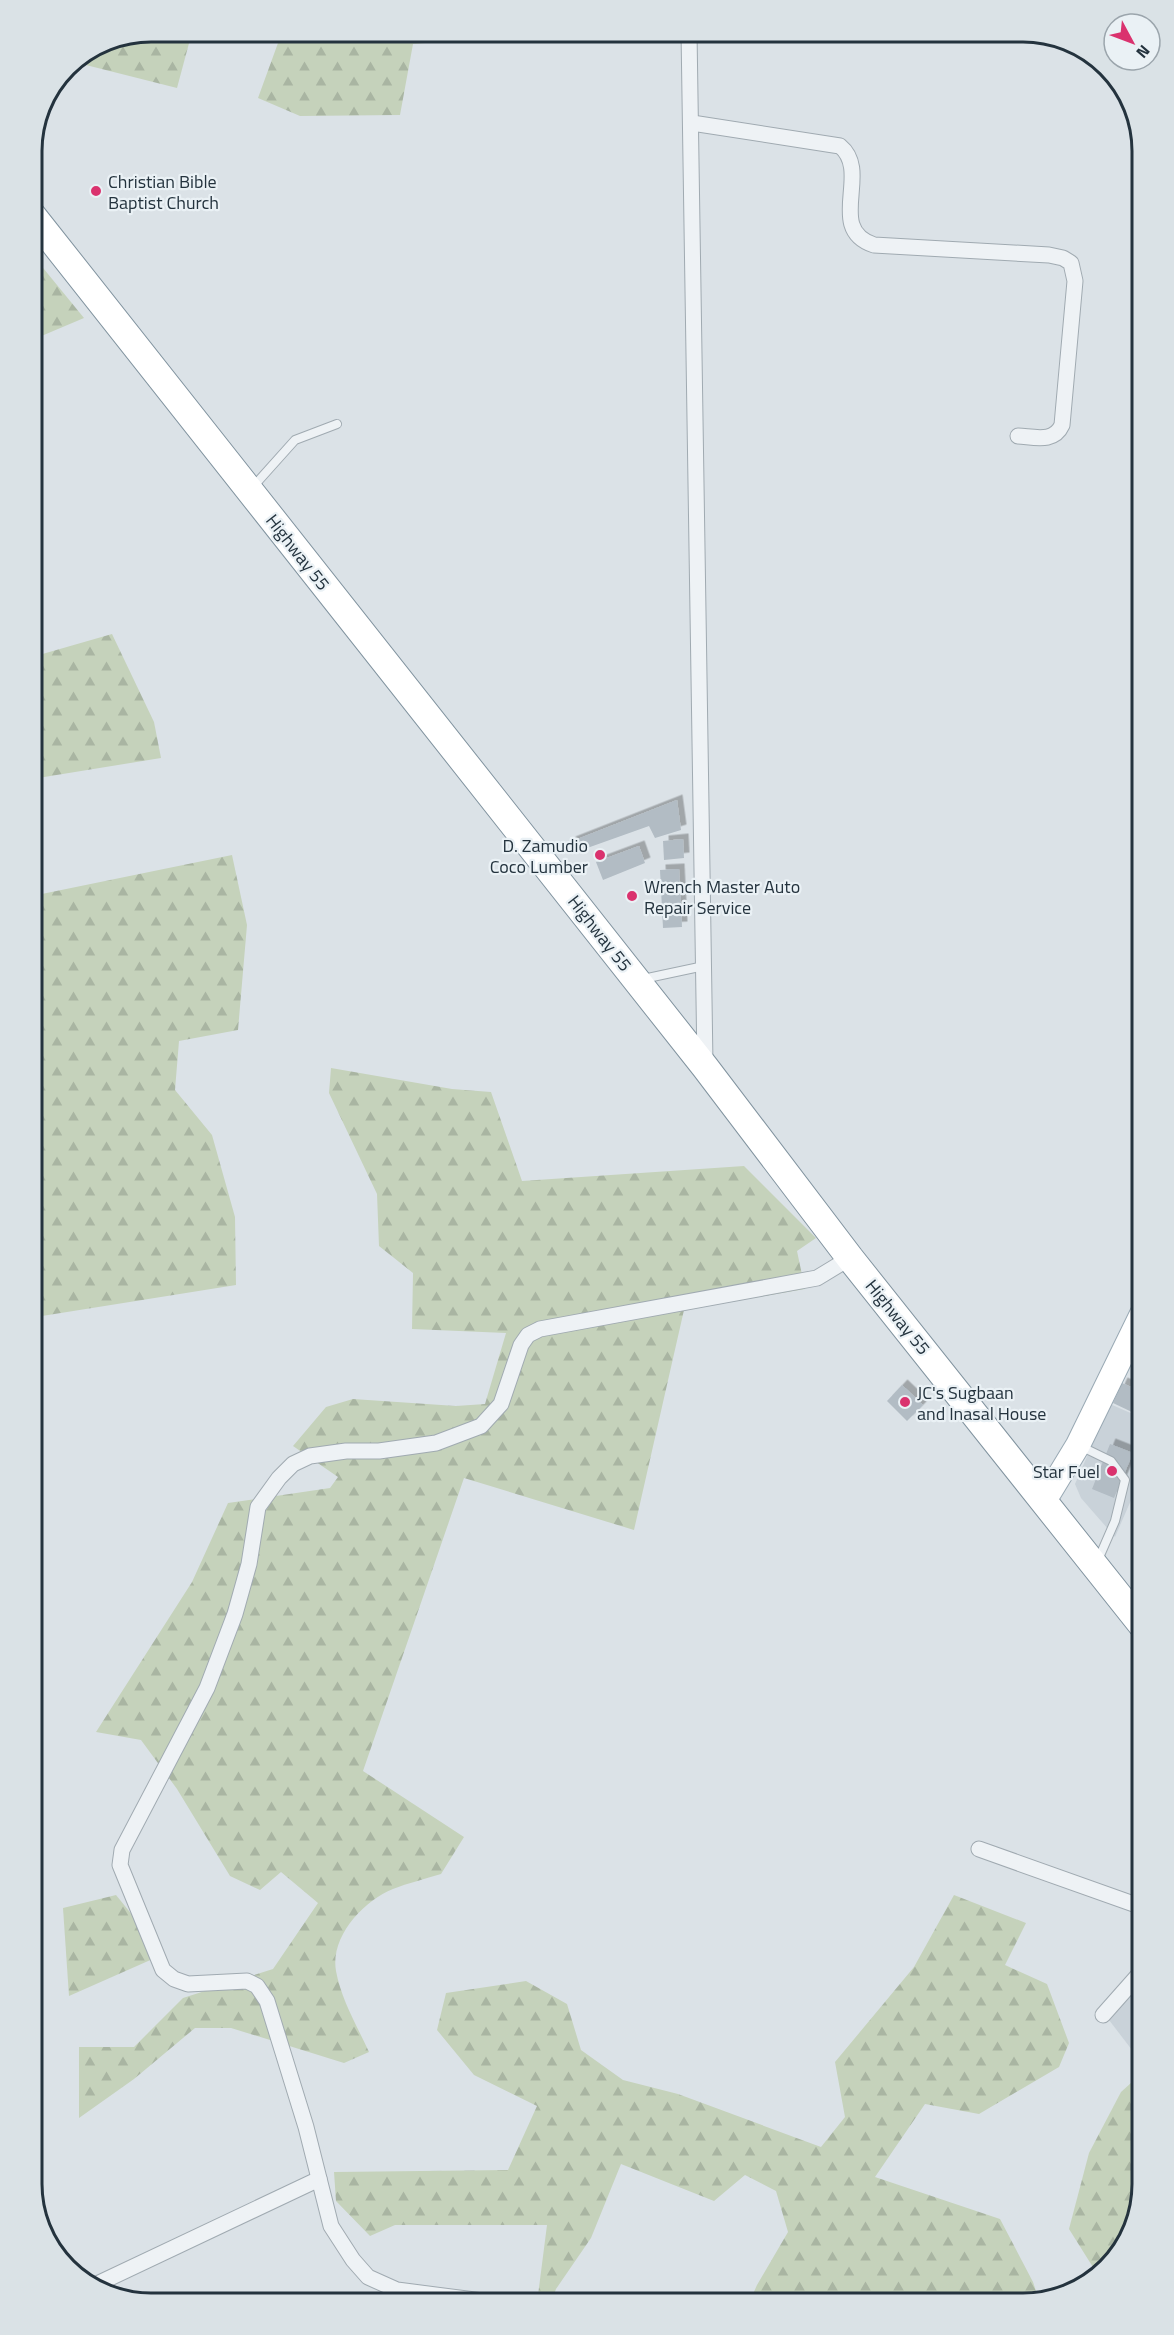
<svg xmlns="http://www.w3.org/2000/svg" width="1174" height="2335" font-family="'Titillium Web',sans-serif">
  <style>
    .built { fill: #c9d2d9 }
    .forest { fill: url(#forest-firs) }
    .building { fill: #b2bcc4; filter: url(#shadow) }
    .lines { fill: none; stroke-linecap: round; stroke-linejoin: round }
    .lane-casing { stroke: #a0aab1; stroke-width: 10 }
    .street-casing { stroke: #a0aab1; stroke-width: 17 }
    .primary-casing { stroke: #99a9b4; stroke-width: 26 }
    .highway-casing { stroke: #81939f; stroke-width: 29 }
    .lane { stroke: #eef2f5; stroke-width: 8 }
    .street { stroke: #eef2f5; stroke-width: 15 }
    .primary { stroke: #fff; stroke-width: 24 }
    .highway { stroke: #fff; stroke-width: 27 }
    .poi-dot { fill: #da326e; stroke: #eaf1f5; stroke-width: 2 }
    .labels { text-anchor: middle; dominant-baseline: central; stroke-width: 4.5; stroke-linejoin: round; paint-order: stroke }
    .poi-label { font-size: 18px; fill: #24333e; stroke: #eaf1f5; text-anchor: start }
    .street-label { font-size: 18px; fill: #24333e; stroke: #eaf1f5 }
    .rim { fill: none; stroke: #24333e; stroke-width: 3 }
  </style>
  <defs>
    <pattern id="forest-firs" width="22" height="20" patternUnits="userSpaceOnUse" patternTransform="scale(1.5)"><rect width="22" height="20" fill="#c5d2bb"/><path d="M5 1l3.5 6h-7zM16 11l3.5 6h-7z" fill="#a9b5a2"/></pattern>
    <filter id="shadow"><feDropShadow dx="5.5" dy="-5.5" stdDeviation="0" flood-color="#0004"/></filter>
  </defs>
  <rect width="100%" height="100%" fill="#dbe2e7"/>
  <g class="built">
    <polygon points="1110,1404 1142,1418 1142,1475 1115,1537 1081,1498 1075,1484"/>
    <polygon points="1142,1983 1142,2063 1109,2020"/>
  </g>
  <g class="forest">
    <polygon points="151,32 192,32 177,88 74,62 106,40"/>
    <polygon points="282,32 536,32 536,34 413,44 400,115 300,116 258,98"/>
    <polygon points="32,261 39,263 84,318 32,340"/>
    <polygon points="112,634 154,722 161,758 32,779 32,657"/>
    <polygon points="232,855 247,925 238,1030 179,1041 175,1090 212,1135 235,1217 236,1285 42,1316 32,1247 32,896"/>
    <path d="M 331,1068 L 452,1089 L 491,1092 L 522,1181 L 744,1166 L 816,1238 L 797,1251 L 805,1289 L 684,1310 L 634,1530 L 464,1478 L 363,1771 L 464,1837 L 441,1874 C 425,1879 408,1883 393,1889 C 363,1901 330,1937 336,1971 C 341,1999 357,2026 369,2052 L 344,2063 L 231,2028 L 195,2028 L 134,2079 L 79,2118 L 79,2047 L 134,2047 L 183,1998 L 273,1969 L 318,1903 L 281,1872 L 260,1890 L 230,1876 L 177,1789 L 141,1740 L 96,1732 L 192,1582 L 228,1503 L 330,1488 L 338,1477 L 293,1446 L 326,1407 L 353,1399 L 456,1406 L 485,1404 L 506,1333 L 412,1329 L 413,1273 L 379,1246 L 377,1194 L 329,1093 Z"/>
    <polygon points="116,1895 164,1954 69,1996 63,1908"/>
    <polygon points="954,1895 1026,1923 1005,1965 1047,1984 1069,2043 1059,2067 979,2114 925,2104 875,2177 1000,2219 1033,2282 1039,2300 1023,2303 749,2303 757,2285 788,2232 776,2191 745,2175 714,2201 621,2164 591,2238 556,2289 551,2303 537,2303 547,2225 395,2225 370,2236 336,2201 334,2172 508,2170 537,2106 474,2075 437,2030 446,1993 526,1981 567,2004 581,2050 623,2080 678,2094 821,2147 845,2117 835,2062 914,1967"/>
    <polygon points="1142,2073 1142,2184 1123,2248 1096,2272 1069,2229 1089,2153 1121,2092"/>
  </g>
  <g class="building">
    <polygon points="677,800 681,830 655,838 649,826 576,852 570,842"/>
    <polygon points="683,839 684,858 664,860 663,841"/>
    <polygon points="639,846 645,863 603,880 596,862"/>
    <polygon points="679,869 682,927 663,928 660,870"/>
    <polygon points="1122,1383 1142,1392 1134,1413 1113,1403"/>
    <polygon points="902,1385 923,1405 907,1421 887,1401"/>
    <polygon points="1110,1444 1133,1453 1114,1498 1092,1489"/>
  </g>
  <g class="lines">
    <g class="lane-casing">
      <g id="lane">
        <polyline points="252,488 295,440 337,424"/>
        <polyline points="643,979 704,966"/>
        <polyline points="1080,1446 1111,1461 1125,1480 1115,1521 1098,1560"/>
      </g>
    </g>
    <g class="street-casing">
      <g id="street">
        <polyline points="689,32 705,1064"/>
        <path d="M 692,123 L 840,146 C 872,172 825,229 874,245 L 1049,255 L 1063,258 L 1071,263 L 1075,281 L 1062,425 C 1054,443 1035,437 1018,436"/>
        <polyline points="979,1849 1142,1907"/>
        <polyline points="1103,2015 1142,1971"/>
        <polyline points="95,2285 319,2179"/>
        <polyline points="498,2303 397,2290 368,2277 353,2260 331,2226 306,2127 267,2001 257,1986 247,1981 188,1984 174,1979 163,1970 120,1865 122,1850 207,1688 235,1614 249,1564 258,1507 279,1478 293,1464 310,1456 346,1451 379,1451 436,1443 481,1426 501,1404 521,1345 528,1335 540,1329 817,1278 850,1258"/>
      </g>
    </g>
    <g class="primary-casing">
      <polyline id="primary" points="1044,1501 1078,1445 1142,1314"/>
    </g>
    <g class="highway-casing">
      <polyline id="highway" points="32,215 705,1067 850,1258 1142,1625"/>
    </g>
    <use href="#lane" class="lane"/>
    <use href="#street" class="street"/>
    <use href="#primary" class="primary"/>
    <use href="#highway" class="highway"/>
  </g>
  <g class="poi-dot">
    <circle cx="96" cy="191" r="6"/>
    <circle cx="600" cy="855" r="6"/>
    <circle cx="632" cy="896" r="6"/>
    <circle cx="905" cy="1402" r="6"/>
    <circle cx="1112" cy="1471" r="6"/>
  </g>
  <g class="labels">
    <g class="poi-label">
      <text x="108" y="181">Christian Bible<tspan x="108" dy="21">Baptist Church</tspan></text>
      <text x="588" y="845" text-anchor="end">D. Zamudio<tspan x="588" dy="21">Coco Lumber</tspan></text>
      <text x="644" y="886">Wrench Master Auto<tspan x="644" dy="21">Repair Service</tspan></text>
      <text x="917" y="1392">JC's Sugbaan<tspan x="917" dy="21">and Inasal House</tspan></text>
      <text x="1100" y="1471" text-anchor="end">Star Fuel</text>
    </g>
    <g class="street-label">
      <text transform="translate(298 552) rotate(52)">Highway 55</text>
      <text transform="translate(600 933) rotate(52)">Highway 55</text>
      <text transform="translate(898 1317) rotate(51)">Highway 55</text>
    </g>
  </g>
  <path d="M0 0H1174V2335H0ZM151 42H1023A109 109 0 0 1 1132 151V2184A109 109 0 0 1 1023 2293H151A109 109 0 0 1 42 2184V151A109 109 0 0 1 151 42Z" fill="#dae2e6" fill-rule="evenodd"/>
  <path class="rim" d="M151 42H1023A109 109 0 0 1 1132 151V2184A109 109 0 0 1 1023 2293H151A109 109 0 0 1 42 2184V151A109 109 0 0 1 151 42Z"/>
  <g transform="translate(1132 42) rotate(131)"><circle r="28" fill="#eaf1f5" stroke="#9ba5ac" stroke-width="1.5"/>
  <path d="M0-4.5L10 22L0 15L-10 22Z" fill="#da326e"/>
  <text y="-9" font-size="16" font-weight="bold" text-anchor="middle" fill="#24333e">N</text>
  </g>
</svg>
